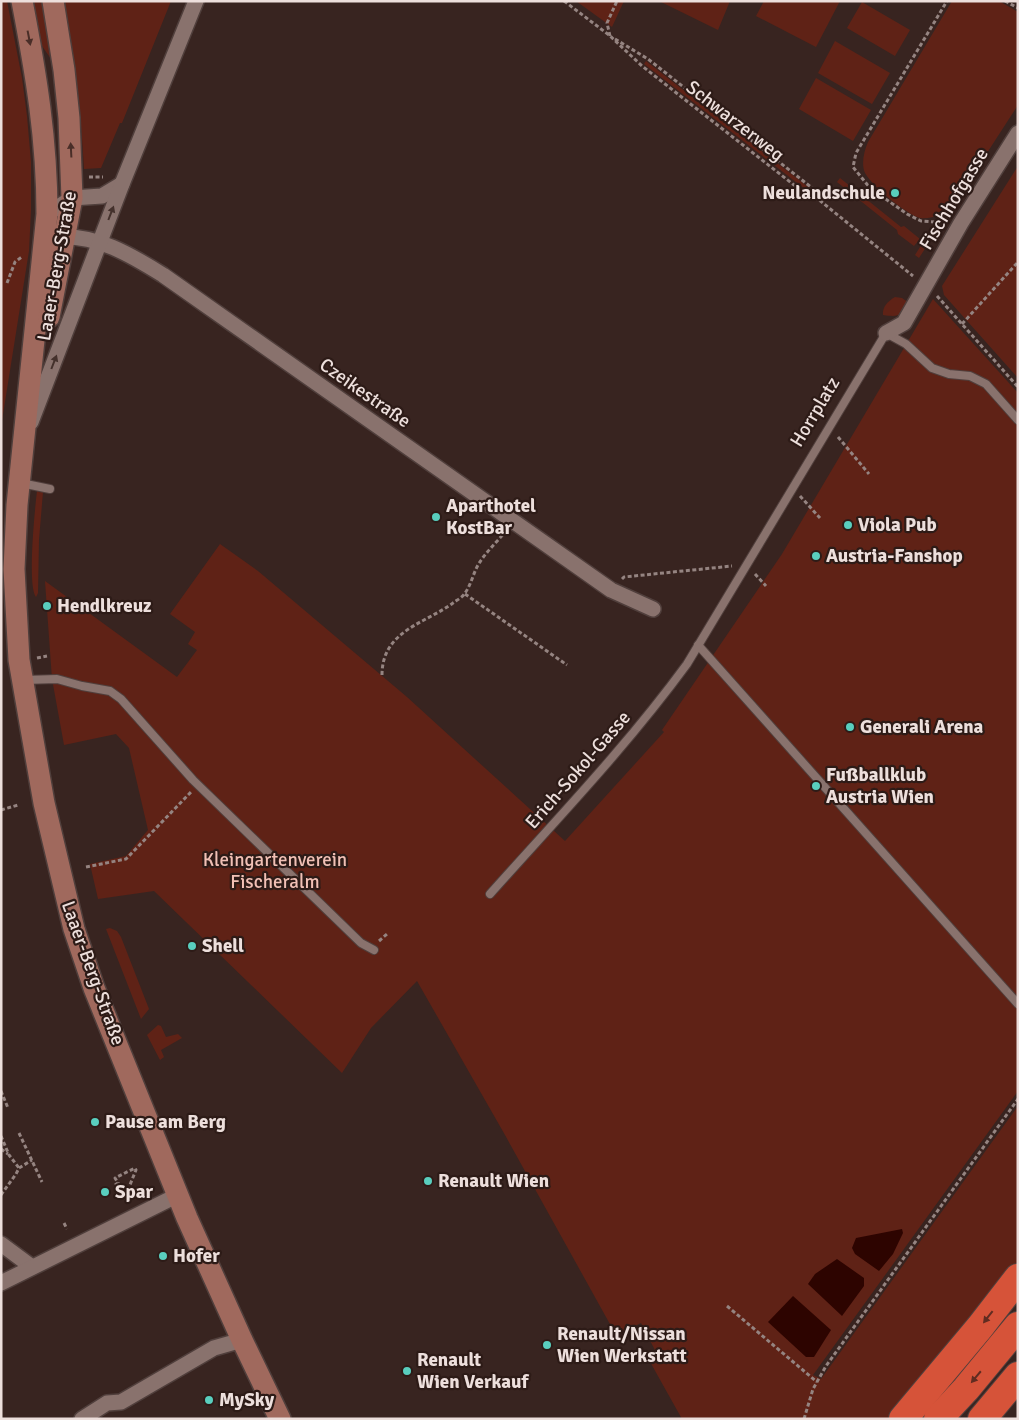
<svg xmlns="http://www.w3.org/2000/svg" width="1019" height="1420" font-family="Signika,sans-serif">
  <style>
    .green { fill: #5f2216 }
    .water { fill: #2d0400 }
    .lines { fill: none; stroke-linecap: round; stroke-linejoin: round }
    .lane-casing { stroke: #503f3c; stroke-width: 10 }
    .street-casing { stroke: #503f3c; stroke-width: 18 }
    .secondary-casing { stroke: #503f3c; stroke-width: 24 }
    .highway-casing { stroke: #503f3c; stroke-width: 30 }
    .path { stroke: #958481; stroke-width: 3; stroke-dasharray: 4 2.5; stroke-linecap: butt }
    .lane { stroke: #89726d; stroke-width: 8 }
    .street { stroke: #89726d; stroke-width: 15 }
    .secondary { stroke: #a0695d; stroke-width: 21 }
    .highway { stroke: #d65339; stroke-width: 28 }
    .oneway { fill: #4a2e28 }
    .oneway2 { fill: #44312c }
    .oneway3 { fill: #602c21 }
    .poi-dot { fill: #59cebe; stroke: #2d1b17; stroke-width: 2 }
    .labels { text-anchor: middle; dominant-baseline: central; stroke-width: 4.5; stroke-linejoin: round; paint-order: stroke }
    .street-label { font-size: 19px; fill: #eddfdc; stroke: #2d1b17 }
    .poi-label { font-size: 19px; font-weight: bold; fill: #eddfdc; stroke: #2d1b17; text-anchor: start }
    .park-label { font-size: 19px; fill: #f1c0b5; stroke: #2d1b17 }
  </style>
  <rect width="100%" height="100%" fill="#382420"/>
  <g class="green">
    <polygon points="1,1 7,1 22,78 27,116 31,162 31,210 29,251 1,427"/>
    <polygon points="33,1 44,1 53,57 51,59 42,46"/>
    <path d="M 64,1 L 171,1 L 122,123 L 120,123 L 101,168 L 84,169 C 81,113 75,57 64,1 Z"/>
    <polygon points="576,1 624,1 612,27"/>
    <polygon points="659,1 730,1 718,30"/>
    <polygon points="764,1 840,1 816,47 756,16"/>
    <path d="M 952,1 L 999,1 L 1018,12 L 1018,105 L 919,258 L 915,255 L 940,215 C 934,217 926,219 920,218 C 906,214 872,186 865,173 C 861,164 864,151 868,142 Z"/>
    <polygon points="862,2 910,30 895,56 847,28"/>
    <polygon points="835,41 890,73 872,104 818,73"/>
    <polygon points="646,61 812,190 810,193 644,64"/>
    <polygon points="816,78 871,110 853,141 799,109"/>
    <polygon points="1018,166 1018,378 944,295 942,286"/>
    <polygon points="840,178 901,227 904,226 920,239 914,246 898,234 897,230 837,182"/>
    <path d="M 895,297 L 902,298 L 909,303 C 900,317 898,317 883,315 C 882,307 888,301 895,297 Z"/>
    <polygon points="933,299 1018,393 1018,1091 813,1375 821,1379 1018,1106 1018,1266 894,1419 682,1419 649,1360 657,1354 641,1323 616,1335 505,1135 417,981 371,1028 342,1073 154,891 98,899 90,864 126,856 148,830 129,748 116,734 64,745 52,679 45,581 177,677 197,650 188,644 195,632 170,614 220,544 258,571 407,697 565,841 664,732 662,730 782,554"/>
    <path d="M 37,491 L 43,492 L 39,540 L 38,593 L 36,597 C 27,586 35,508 37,491 Z"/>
    <polygon points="110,928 117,931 121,937 149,1009 141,1019 106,929"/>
    <polygon points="158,1025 161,1026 166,1037 178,1034 182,1038 161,1050 164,1057 160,1060 147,1035"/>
  </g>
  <g class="water">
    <polygon points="902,1229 903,1233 893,1254 879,1271 855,1254 852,1248 856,1238"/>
    <polygon points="837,1259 864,1278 864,1286 842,1316 808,1284 815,1274"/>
    <polygon points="793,1296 831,1330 814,1357 806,1357 768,1322"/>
  </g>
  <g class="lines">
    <g class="lane-casing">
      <g id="lane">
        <polyline points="21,483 50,489"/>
        <polyline points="698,645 1018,1004"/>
        <polyline points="24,680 57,679 82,686 110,691 121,699 193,780 361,943 374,950"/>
        <path d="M 490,894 C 557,819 627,746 687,664 L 886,333 L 906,344 L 932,368 L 949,374 L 970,376 L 986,384 L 1018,420"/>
      </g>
    </g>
    <g class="street-casing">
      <g id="street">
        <polyline points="47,214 72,198 102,196 122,184"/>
        <path d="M 57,237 C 96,234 131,255 163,275 L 611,590 L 653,609"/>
        <polyline points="886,333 904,323 961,223 1018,133"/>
        <polyline points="31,422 122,184 196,1"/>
        <polyline points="1,1244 32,1267"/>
        <polyline points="1,1283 178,1195"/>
        <polyline points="82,1419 107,1403 121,1402 214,1348 242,1340"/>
      </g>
    </g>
    <g class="secondary-casing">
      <g id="secondary">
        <path d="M 22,1 C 36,74 47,139 47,214 L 17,505 L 14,569 L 19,660 L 44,803 L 74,929 L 94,988 L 187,1218 L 242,1340 L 280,1419"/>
        <polyline points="49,317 72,198 69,118 64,70 53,1"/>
      </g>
    </g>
    <g class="highway-casing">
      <g id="highway">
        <polyline points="903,1419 980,1327 1018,1278"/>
        <polyline points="938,1419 966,1389 1018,1326"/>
        <polyline points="982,1419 1018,1376"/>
      </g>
    </g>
    <g class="path">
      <polyline points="564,1 609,35 642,66 808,196 818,199 913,276"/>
      <polyline points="1005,1 1018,8"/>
      <polyline points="610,36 607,23 617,1"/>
      <polyline points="615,39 648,59 816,191 818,199"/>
      <polyline points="89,177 103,177"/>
      <polyline points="935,222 921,221 907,214 870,188 853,167 856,153 947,1"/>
      <polyline points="7,283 15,262 23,256"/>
      <polyline points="937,296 1018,387"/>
      <polyline points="962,324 1018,262"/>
      <polyline points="838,437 869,474"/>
      <polyline points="800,496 820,518"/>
      <polyline points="755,574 766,586"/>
      <polyline points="622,579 624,577 732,566"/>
      <polyline points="465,594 567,665"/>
      <polyline points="37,658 47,656"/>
      <path d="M 382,675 C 382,631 424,624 453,603 C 457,600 463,597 465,593 C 471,585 473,574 478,565 C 485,553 496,543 505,532"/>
      <polyline points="1,810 18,805"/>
      <polyline points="86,867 126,859 191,792"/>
      <polyline points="379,941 387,934"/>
      <polyline points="1,1091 8,1108"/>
      <polyline points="19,1133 42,1182"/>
      <polyline points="1,1136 9,1155 19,1168"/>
      <polyline points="1,1149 8,1154"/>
      <polyline points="118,1183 125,1197"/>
      <polyline points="115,1185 118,1183 115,1178 135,1168 136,1170 125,1197 126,1199"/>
      <polyline points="1,1195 16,1174 19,1168 32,1160"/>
      <polyline points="64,1223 67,1229"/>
      <polyline points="727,1306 817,1382"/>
      <polyline points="804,1419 813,1389 826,1366 1018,1099"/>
    </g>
    <use href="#lane" class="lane"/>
    <use href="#street" class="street"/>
    <use href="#secondary" class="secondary"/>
    <use href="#highway" class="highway"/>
  </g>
  <defs><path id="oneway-solid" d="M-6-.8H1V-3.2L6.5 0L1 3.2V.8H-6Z" transform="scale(1.25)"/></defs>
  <g class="oneway">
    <use href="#oneway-solid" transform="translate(29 38) rotate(79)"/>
    <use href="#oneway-solid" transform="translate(71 150) rotate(-93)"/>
  </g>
  <g class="oneway2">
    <use href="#oneway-solid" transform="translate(111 213) rotate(-69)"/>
    <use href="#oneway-solid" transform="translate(54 362) rotate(-69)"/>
  </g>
  <g class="oneway3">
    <use href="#oneway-solid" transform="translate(988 1317) rotate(128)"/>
    <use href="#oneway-solid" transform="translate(976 1377) rotate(130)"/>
  </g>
  <g class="poi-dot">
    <circle cx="895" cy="193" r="5"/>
    <circle cx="436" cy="517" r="5"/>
    <circle cx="848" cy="525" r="5"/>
    <circle cx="816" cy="556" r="5"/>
    <circle cx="47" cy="606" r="5"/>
    <circle cx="850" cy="727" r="5"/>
    <circle cx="816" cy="786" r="5"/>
    <circle cx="192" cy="946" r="5"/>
    <circle cx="95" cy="1122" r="5"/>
    <circle cx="428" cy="1181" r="5"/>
    <circle cx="105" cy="1192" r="5"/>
    <circle cx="163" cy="1256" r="5"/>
    <circle cx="547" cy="1345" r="5"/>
    <circle cx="407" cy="1371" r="5"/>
    <circle cx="209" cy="1400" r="5"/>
  </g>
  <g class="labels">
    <g class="street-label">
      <text transform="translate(735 121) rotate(38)">Schwarzerweg</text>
      <text transform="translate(954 199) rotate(-59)">Fischhofgasse</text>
      <text transform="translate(57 266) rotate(-80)">Laaer-Berg-Straße</text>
      <text transform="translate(365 393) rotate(35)">Czeikestraße</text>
      <text transform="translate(815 412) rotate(-59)">Horrplatz</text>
      <text transform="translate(578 770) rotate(-49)">Erich-Sokol-Gasse</text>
      <text transform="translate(93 973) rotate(70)">Laaer-Berg-Straße</text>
    </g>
    <g class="poi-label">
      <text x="885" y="193" text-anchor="end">Neulandschule</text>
      <text x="446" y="506">Aparthotel<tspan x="446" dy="22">KostBar</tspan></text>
      <text x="858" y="525">Viola Pub</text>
      <text x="826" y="556">Austria-Fanshop</text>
      <text x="57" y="606">Hendlkreuz</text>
      <text x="860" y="727">Generali Arena</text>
      <text x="826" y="775">Fußballklub<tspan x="826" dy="22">Austria Wien</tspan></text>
      <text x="202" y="946">Shell</text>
      <text x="105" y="1122">Pause am Berg</text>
      <text x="438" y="1181">Renault Wien</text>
      <text x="115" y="1192">Spar</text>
      <text x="173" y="1256">Hofer</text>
      <text x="557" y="1334">Renault/Nissan<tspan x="557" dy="22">Wien Werkstatt</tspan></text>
      <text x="417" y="1360">Renault<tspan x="417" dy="22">Wien Verkauf</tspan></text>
      <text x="219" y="1400">MySky</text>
    </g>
    <g class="park-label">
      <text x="275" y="860">Kleingartenverein<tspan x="275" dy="22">Fischeralm</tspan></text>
    </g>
  </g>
  <rect width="1019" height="1420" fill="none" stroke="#eddfdc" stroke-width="5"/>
</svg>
